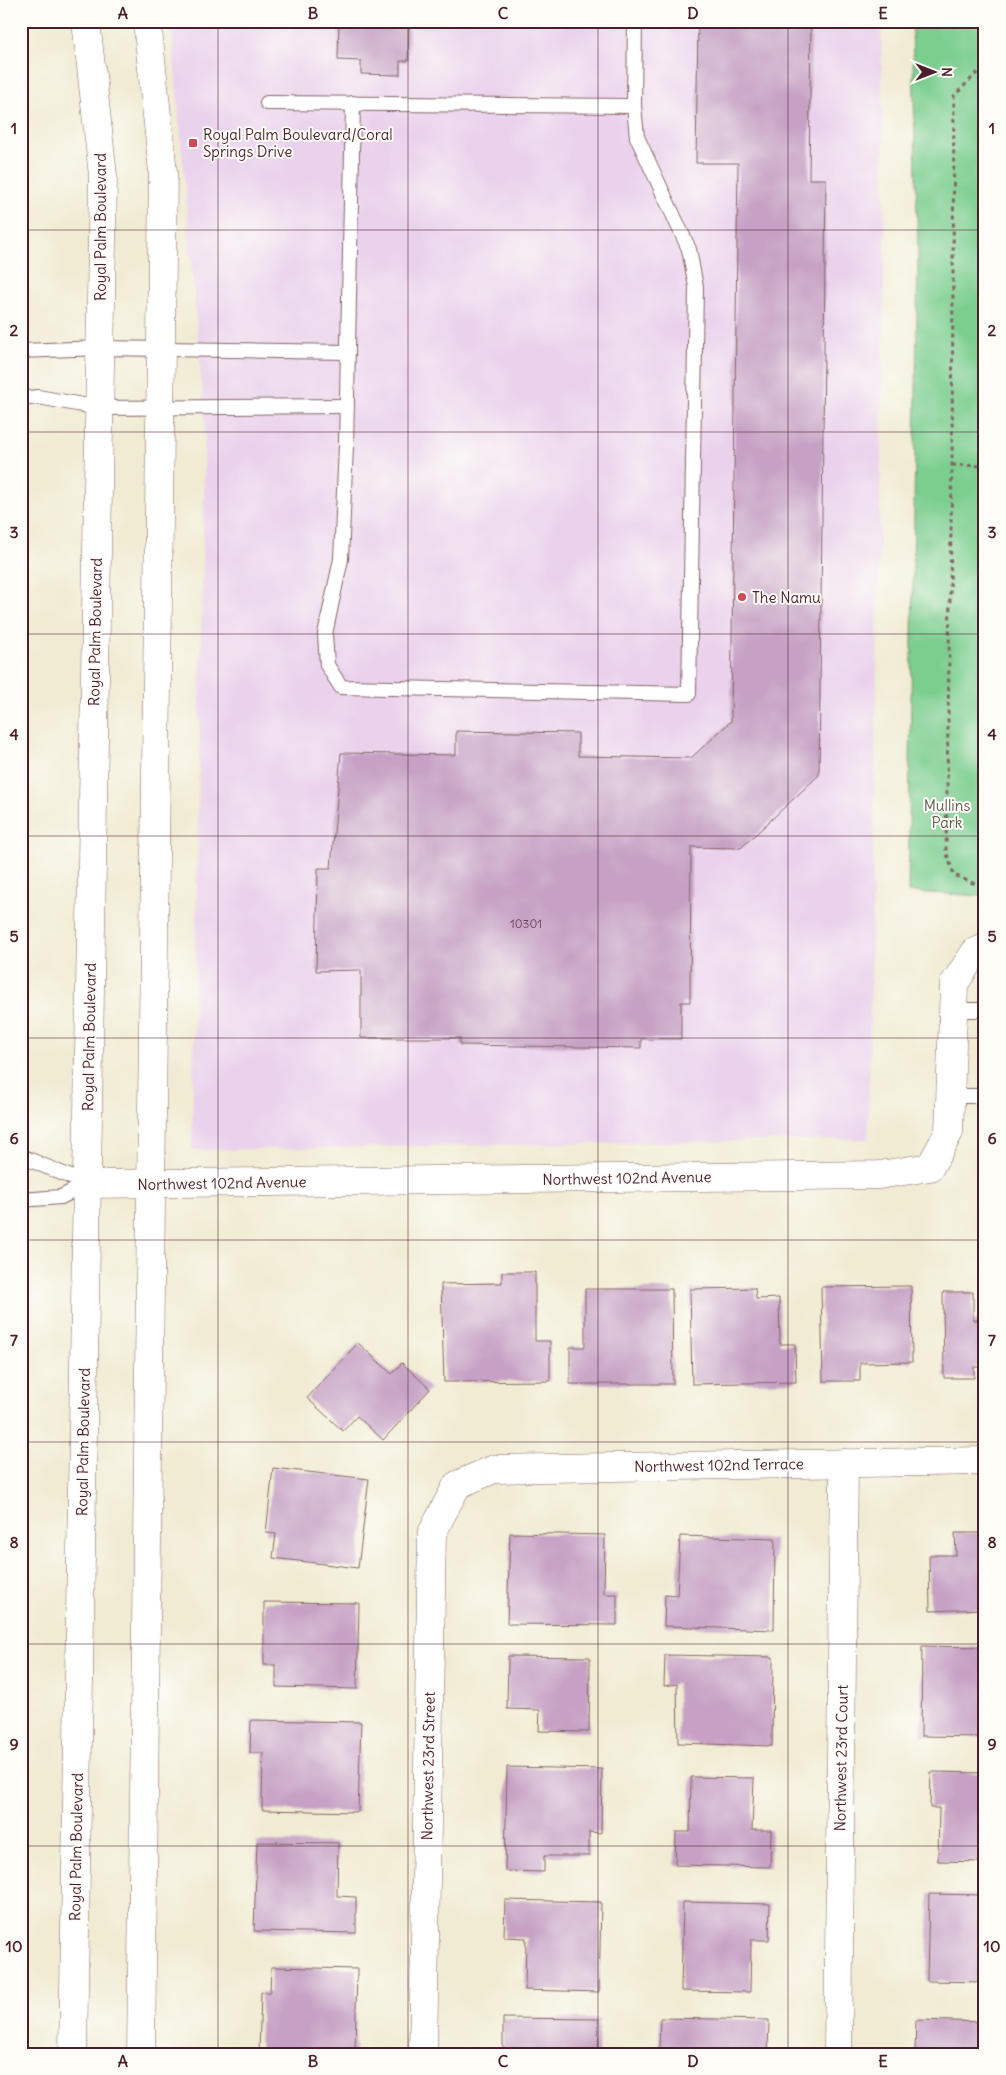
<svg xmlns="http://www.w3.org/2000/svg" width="1006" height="2075" font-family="Delius,sans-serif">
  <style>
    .built { fill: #ead1ec }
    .green { fill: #7bce8f; stroke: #62765d }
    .building { fill: #c6a1c5 }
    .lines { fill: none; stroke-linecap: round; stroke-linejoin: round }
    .service-casing { stroke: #846665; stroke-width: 16 }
    .minor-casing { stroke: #846665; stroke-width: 29 }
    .secondary-casing { stroke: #846665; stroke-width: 29 }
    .path { stroke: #846665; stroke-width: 3; stroke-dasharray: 4 4; stroke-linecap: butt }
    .service { stroke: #fff; stroke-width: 14 }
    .minor { stroke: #fff; stroke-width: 28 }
    .secondary { stroke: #fff; stroke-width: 28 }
    .grid { fill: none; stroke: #4a1f2b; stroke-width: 1; stroke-opacity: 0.55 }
    .poi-dot { fill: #d1495b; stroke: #fdfcf7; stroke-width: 2 }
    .labels { text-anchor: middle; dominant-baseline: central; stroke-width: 4; stroke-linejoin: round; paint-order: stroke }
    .number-label { font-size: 12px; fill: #694052 }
    .poi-label { font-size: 15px; fill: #4a1f2b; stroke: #fdfcf7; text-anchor: start }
    .street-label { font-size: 15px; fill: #4a1f2b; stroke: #fdfcf7 }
    .park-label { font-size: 15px; fill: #5b5c4e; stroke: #fdfcf7 }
    .neatline { fill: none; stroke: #4a1f2b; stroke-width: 2 }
    .grid-label { font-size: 16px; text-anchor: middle; font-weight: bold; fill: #4a1f2b }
  </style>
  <rect width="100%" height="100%" fill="#fdfcf7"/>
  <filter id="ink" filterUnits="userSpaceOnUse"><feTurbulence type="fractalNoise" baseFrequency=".02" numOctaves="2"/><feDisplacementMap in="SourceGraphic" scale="10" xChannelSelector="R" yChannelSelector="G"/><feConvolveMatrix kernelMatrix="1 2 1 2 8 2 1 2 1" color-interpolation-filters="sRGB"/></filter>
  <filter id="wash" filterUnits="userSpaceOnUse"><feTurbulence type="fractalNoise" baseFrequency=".0096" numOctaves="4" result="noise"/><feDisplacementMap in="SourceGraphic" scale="20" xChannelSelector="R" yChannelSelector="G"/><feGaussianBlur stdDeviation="1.12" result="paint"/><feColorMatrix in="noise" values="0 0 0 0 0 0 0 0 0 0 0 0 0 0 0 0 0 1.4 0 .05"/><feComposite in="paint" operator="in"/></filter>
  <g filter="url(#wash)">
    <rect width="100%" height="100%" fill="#f0ebd2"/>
    <polygon class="built" points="171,21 881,21 885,244 868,1139 192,1150 205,425"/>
    <polygon class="green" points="912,21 985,21 985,896 908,892 918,255"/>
    <g id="blocks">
      <g class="building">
        <polygon points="339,21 422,21 422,24 409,24 408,61 400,61 400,75 361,74 361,61 338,60"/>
        <polygon points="698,21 811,21 809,179 826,179 819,775 741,848 691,847 690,1002 681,1002 681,1039 641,1039 641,1048 460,1045 460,1038 361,1038 361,970 316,971 318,868 331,868 341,753 456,755 456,731 578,733 578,756 691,758 731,721 738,163 696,163"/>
        <polygon points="502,1272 535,1272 535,1341 550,1341 550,1381 444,1382 441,1284 502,1283"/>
        <polygon points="911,1286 912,1362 860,1363 860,1381 823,1381 821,1287"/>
        <polygon points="755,1288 756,1299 779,1298 780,1344 795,1344 796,1382 692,1384 690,1289"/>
        <polygon points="585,1289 672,1289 673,1384 570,1384 570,1347 585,1347"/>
        <polygon points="943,1292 973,1292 973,1320 985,1320 985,1367 974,1367 974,1378 944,1378"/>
        <polygon points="358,1343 392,1374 402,1363 430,1389 383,1440 357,1416 343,1431 307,1398"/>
        <polygon points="273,1468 369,1479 358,1568 273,1558 276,1534 266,1533"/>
        <polygon points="510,1533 605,1535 604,1594 617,1594 617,1625 507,1624"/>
        <polygon points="955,1533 985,1533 985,1609 930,1611 929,1555 956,1555"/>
        <polygon points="680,1536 775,1539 774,1630 664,1626 665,1594 677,1595"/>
        <polygon points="264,1602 359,1603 357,1689 276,1687 276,1665 264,1665"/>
        <polygon points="922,1646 985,1647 985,1737 921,1736"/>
        <polygon points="665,1655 773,1657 772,1746 678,1743 677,1684 664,1686"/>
        <polygon points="508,1656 590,1657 589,1732 539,1731 540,1710 507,1709"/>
        <polygon points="251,1720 361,1722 358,1812 262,1810 263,1753 250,1753"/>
        <polygon points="507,1767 602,1769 601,1833 589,1832 589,1856 544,1856 544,1872 505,1871"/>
        <polygon points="931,1772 985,1773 985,1862 938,1861 939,1808 930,1808"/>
        <polygon points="691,1777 754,1778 752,1830 771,1830 770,1867 675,1865 676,1832 690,1832"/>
        <polygon points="257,1842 338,1843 337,1896 356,1897 356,1933 254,1931"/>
        <polygon points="929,1894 985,1895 985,1982 927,1981"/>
        <polygon points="505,1900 601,1902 599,1992 525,1990 526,1938 504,1937"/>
        <polygon points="683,1902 770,1904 769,1940 751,1940 750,1992 681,1991"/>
        <polygon points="271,1967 357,1969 355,2054 259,2054 261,1992 270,1992"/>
        <polygon points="503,2018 599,2019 598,2054 503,2054"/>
        <polygon points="660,2018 769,2020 768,2054 673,2054 674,2050 659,2050"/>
        <polygon points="916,2020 985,2022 985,2054 915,2054"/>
      </g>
    </g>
  </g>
  <g filter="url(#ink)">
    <use href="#blocks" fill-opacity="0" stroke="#846665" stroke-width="1"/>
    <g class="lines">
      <g class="service-casing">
        <g id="service">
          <polyline points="267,103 634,106"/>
          <polyline points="353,103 346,446 341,559 325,634 327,665 341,687 689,694 696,287 689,249 637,137 634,106 635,21"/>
          <polyline points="21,351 100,348 348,352"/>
          <polyline points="21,399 38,397 99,408 347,406"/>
          <polyline points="953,1010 985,1010"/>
          <polyline points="950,1096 985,1096"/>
          <polyline points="21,1156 87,1184"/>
          <polyline points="21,1200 61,1197 87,1184"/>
        </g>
      </g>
      <g class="minor-casing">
        <g id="minor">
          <polyline points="87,1184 879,1175 930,1167 949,1132 954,984 975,952 985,948"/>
          <polyline points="423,2054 432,1533 457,1485 494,1469 985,1461"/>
          <polyline points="838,2054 844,1463"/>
        </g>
      </g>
      <g class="secondary-casing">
        <g id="secondary">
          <polyline points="73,2054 103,176 86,21"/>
          <polyline points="141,2054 163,172 147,21"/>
        </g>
      </g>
      <g class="path">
        <polyline points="985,70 979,71 954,96 952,465 946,851 954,875 980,886 985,886"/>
        <polyline points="952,465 985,466"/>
      </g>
      <use href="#service" class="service"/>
      <use href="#minor" class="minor"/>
      <use href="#secondary" class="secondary"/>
    </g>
  </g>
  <path class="grid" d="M 218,21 L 218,2054M 408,21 L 408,2054M 598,21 L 598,2054M 788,21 L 788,2054M 21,230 L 985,230M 21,432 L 985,432M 21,634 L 985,634M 21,836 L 985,836M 21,1038 L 985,1038M 21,1240 L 985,1240M 21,1442 L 985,1442M 21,1644 L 985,1644M 21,1846 L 985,1846"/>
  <g class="poi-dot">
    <rect x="188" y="138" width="10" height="10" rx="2.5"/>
    <circle cx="742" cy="597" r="5"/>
  </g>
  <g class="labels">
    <g class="number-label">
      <text x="526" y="923">10301</text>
    </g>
    <g class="poi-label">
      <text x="203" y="134">Royal Palm Boulevard/Coral<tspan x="203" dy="17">Springs Drive</tspan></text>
      <text x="752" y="597">The Namu</text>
    </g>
    <g class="street-label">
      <text transform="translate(100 227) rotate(-90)">Royal Palm Boulevard</text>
      <text transform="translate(95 632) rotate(-89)">Royal Palm Boulevard</text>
      <text transform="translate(89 1037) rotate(-89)">Royal Palm Boulevard</text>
      <text transform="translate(627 1178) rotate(-1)">Northwest 102nd Avenue</text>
      <text transform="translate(222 1183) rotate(-1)">Northwest 102nd Avenue</text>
      <text transform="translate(83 1442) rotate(-89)">Royal Palm Boulevard</text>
      <text transform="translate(719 1465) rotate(-1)">Northwest 102nd Terrace</text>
      <text transform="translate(841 1758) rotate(-89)">Northwest 23rd Court</text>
      <text transform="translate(428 1766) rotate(-89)">Northwest 23rd Street</text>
      <text transform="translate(76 1847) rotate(-89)">Royal Palm Boulevard</text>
    </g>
    <g class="park-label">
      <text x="947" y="805">Mullins<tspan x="947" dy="17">Park</tspan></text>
    </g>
  </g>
  <rect width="1006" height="2075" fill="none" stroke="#fdfcf7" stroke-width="55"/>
  <g transform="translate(934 72) rotate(90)" stroke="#fdfcf7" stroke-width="4" paint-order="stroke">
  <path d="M0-4L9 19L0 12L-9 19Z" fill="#4a1f2b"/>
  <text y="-8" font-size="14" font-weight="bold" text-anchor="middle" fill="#4a1f2b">N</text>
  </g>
  <rect x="28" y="28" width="950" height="2020" class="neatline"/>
  <g class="grid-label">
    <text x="123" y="19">A</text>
    <text x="313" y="19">B</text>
    <text x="503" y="19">C</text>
    <text x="693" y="19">D</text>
    <text x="883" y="19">E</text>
    <text x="14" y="134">1</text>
    <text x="992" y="134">1</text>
    <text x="14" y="336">2</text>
    <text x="992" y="336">2</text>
    <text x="14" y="538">3</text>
    <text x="992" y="538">3</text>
    <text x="14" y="740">4</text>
    <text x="992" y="740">4</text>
    <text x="14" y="942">5</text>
    <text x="992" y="942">5</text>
    <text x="14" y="1144">6</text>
    <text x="992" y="1144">6</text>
    <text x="14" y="1346">7</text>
    <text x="992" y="1346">7</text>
    <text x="14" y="1548">8</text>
    <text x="992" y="1548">8</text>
    <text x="14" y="1750">9</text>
    <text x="992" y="1750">9</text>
    <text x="14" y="1952">10</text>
    <text x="992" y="1952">10</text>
    <text x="123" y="2067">A</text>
    <text x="313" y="2067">B</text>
    <text x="503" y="2067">C</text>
    <text x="693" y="2067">D</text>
    <text x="883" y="2067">E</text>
  </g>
</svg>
